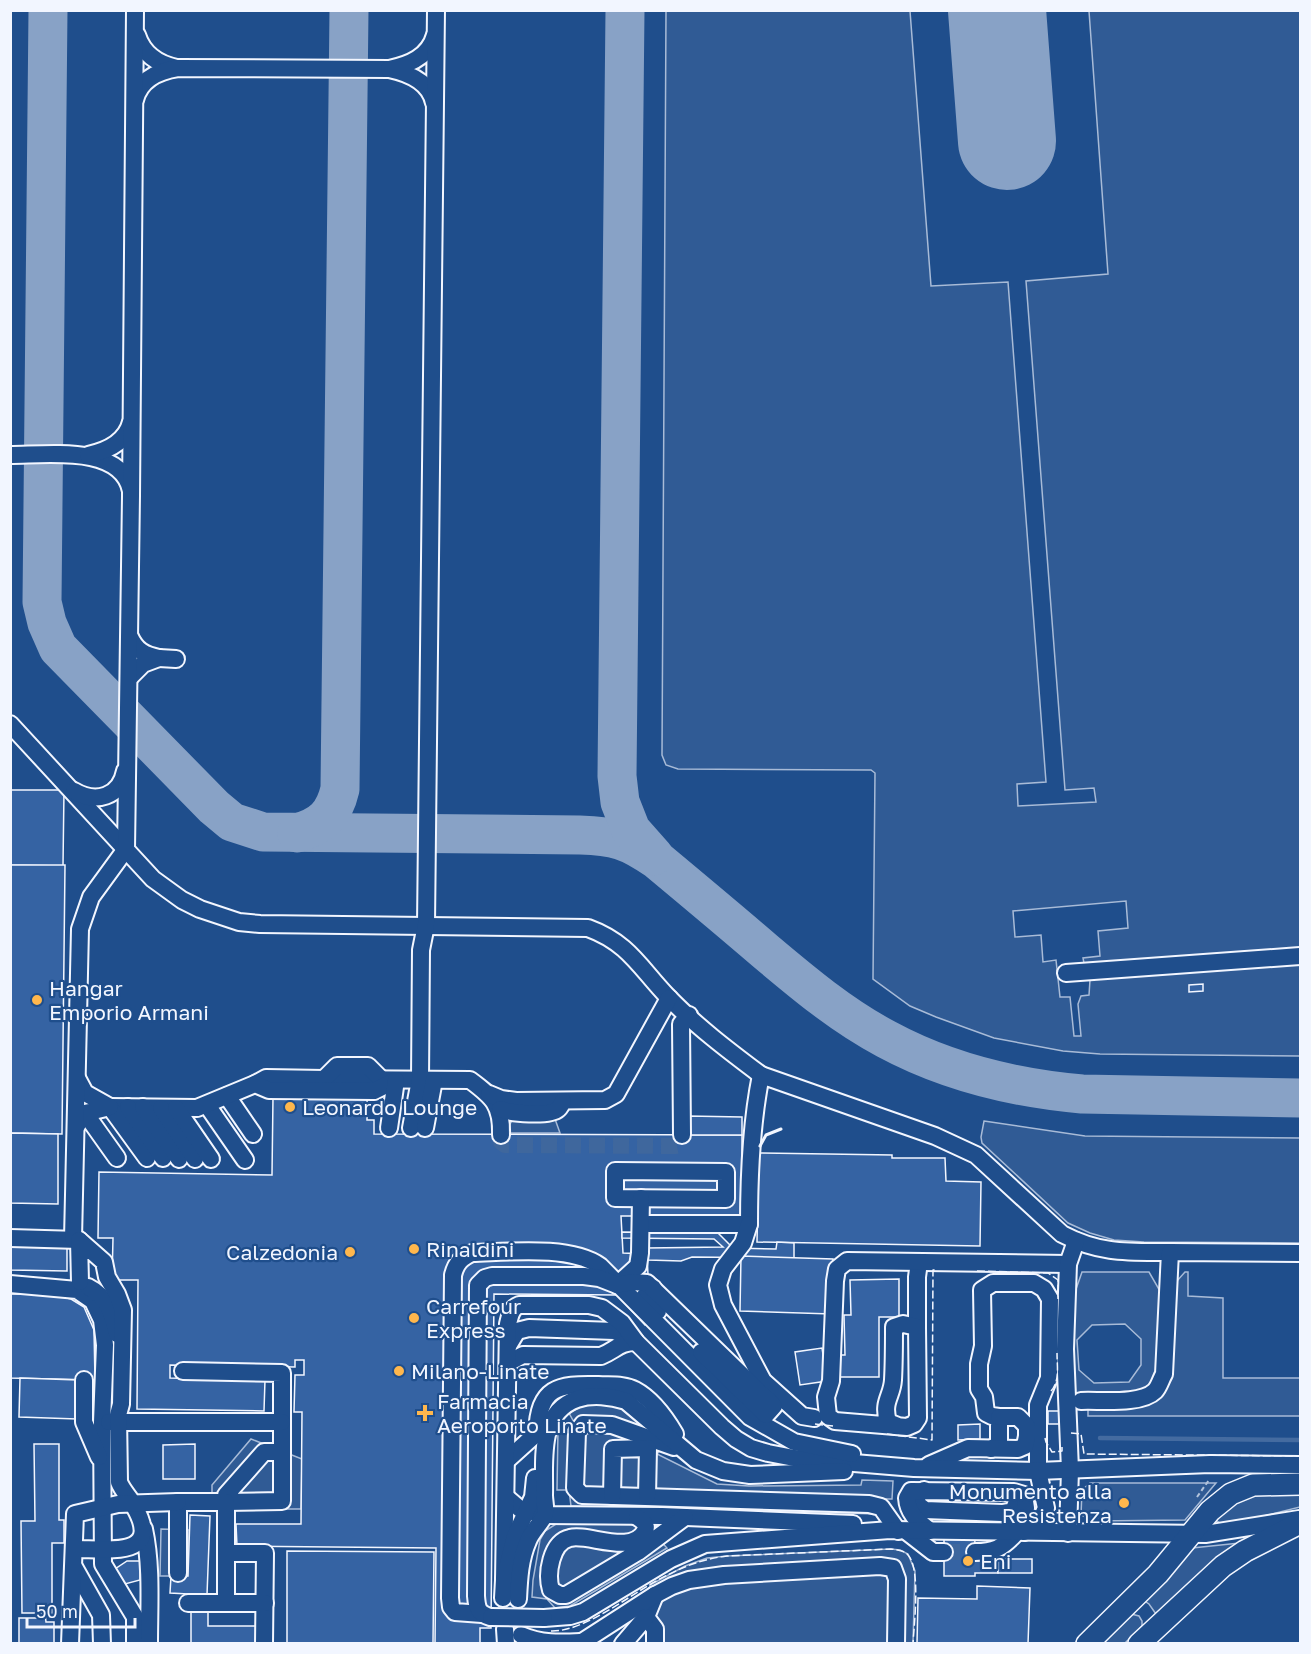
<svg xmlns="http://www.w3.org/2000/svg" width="1311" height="1654" font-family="'Golos Text',sans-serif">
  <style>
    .built { fill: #305b95; stroke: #a8bbd7; stroke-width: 1.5; fill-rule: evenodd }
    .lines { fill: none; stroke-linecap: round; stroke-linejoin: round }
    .stream { stroke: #446ba0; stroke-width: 4.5 }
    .taxiway { stroke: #88a2c6; stroke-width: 39 }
    .runway { stroke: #88a2c6; stroke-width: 98 }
    .building { fill: #3563a3; stroke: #f2f6ff; stroke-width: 1.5 }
    .minor-tunnel { stroke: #3f679d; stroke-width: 16; stroke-dasharray: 16 8; stroke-linecap: butt }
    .minor-casing { stroke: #f2f6ff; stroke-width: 20 }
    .major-casing { stroke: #f2f6ff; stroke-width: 24 }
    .path { stroke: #b3c4dc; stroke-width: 2; stroke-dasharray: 4.5 3; stroke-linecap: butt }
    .minor { stroke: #1f4e8c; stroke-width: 16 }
    .major { stroke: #1f4e8c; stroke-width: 21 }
    .minor-bridge-casing { stroke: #f2f6ff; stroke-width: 20; stroke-linecap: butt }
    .minor-bridge { stroke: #1f4e8c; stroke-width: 16 }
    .fence { stroke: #f2f6ff; stroke-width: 1.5; stroke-dasharray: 8 3; stroke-linecap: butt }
    .wall { stroke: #f2f6ff; stroke-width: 3 }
    .poi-dot { fill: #ffb74d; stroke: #1f4e8c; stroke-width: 2 }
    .labels { text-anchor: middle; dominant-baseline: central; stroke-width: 4.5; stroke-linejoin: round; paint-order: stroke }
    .poi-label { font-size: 21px; fill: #f2f6ff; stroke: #1f4e8c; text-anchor: start }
  </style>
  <rect width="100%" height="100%" fill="#1f4e8c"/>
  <g class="built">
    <polygon points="666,11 910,11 931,286 1008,282 1046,782 1017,784 1018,806 1096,802 1094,788 1065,790 1026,281 1108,274 1089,11 1300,11 1300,952 1085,969 1083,958 1100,956 1098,931 1128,928 1126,901 1013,911 1015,937 1041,935 1043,962 1056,960 1060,997 1070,997 1074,1036 1081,1036 1078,1004 1081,996 1089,995 1090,980 1100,974 1300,960 1300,1056 1100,1054 1063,1051 994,1038 936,1017 910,1006 873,979 875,773 871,770 678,769 666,765 662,755"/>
    <polygon points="513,1119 555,1119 560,1133 510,1133 508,1127"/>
    <polygon points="984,1121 1085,1136 1300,1138 1300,1243 1144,1242 1114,1240 1090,1233 1068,1223 982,1143 981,1137"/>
    <path d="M 1082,1272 L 1149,1272 L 1160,1291 L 1159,1369 L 1155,1380 L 1144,1394 L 1079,1395 L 1075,1392 L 1073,1348 L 1075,1292 ZM 1125,1324 L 1141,1339 L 1141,1365 L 1129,1382 L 1094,1383 L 1079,1370 L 1077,1340 L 1092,1325 Z"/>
    <polygon points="1185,1272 1188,1272 1188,1296 1223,1298 1223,1378 1300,1378 1300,1416 1088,1416 1088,1406 1150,1403 1176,1282"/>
    <polygon points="601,1403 624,1408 664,1445 657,1454 717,1484 749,1486 861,1485 862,1480 893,1481 892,1499 886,1499 880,1505 878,1514 571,1506 569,1490 557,1490 558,1429 573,1430 575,1424 569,1413 580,1407"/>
    <polygon points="251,1439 302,1459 301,1509 212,1509 212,1485"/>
    <polygon points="1090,1483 1216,1483 1185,1520 1094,1521 1081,1515 1082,1490"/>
    <polygon points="1300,1493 1300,1507 1252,1519 1220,1523 1213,1519 1231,1505 1256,1494"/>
    <polygon points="556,1524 639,1524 655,1535 667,1548 570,1606 555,1608 547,1599 532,1597 533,1580 540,1540 545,1531"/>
    <polygon points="161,1529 189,1530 188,1576 160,1576"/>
    <polygon points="1240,1543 1217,1559 1156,1614 1149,1604 1143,1600 1192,1548"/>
    <polygon points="891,1549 900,1550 908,1554 915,1571 913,1643 649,1644 650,1585 685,1566 707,1558 727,1556"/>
    <polygon points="1131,1614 1139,1616 1142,1621 1142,1626 1125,1643 1099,1644"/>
  </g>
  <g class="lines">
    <polyline class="stream" points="1100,1438 1300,1440"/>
    <g class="taxiway">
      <path d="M 48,10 L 42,602 L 47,623 L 58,648 L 214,807 L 232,822 L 263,832 L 580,835 C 615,836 628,840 657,860 C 693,890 729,920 765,951 C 803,983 841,1015 886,1039 C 947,1072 1014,1088 1082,1094 L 1300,1098"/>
      <polyline points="625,10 617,776 620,802 631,830 654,856"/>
      <path d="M 297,833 C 322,826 334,815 340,789 L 349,10"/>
    </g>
    <polyline class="runway" points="997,10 1007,141"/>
  </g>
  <g class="building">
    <polygon points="10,790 64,790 63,866 10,865"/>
    <polygon points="10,865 65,865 62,1134 10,1133"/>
    <polygon points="1203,984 1203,991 1189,992 1189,985"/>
    <polygon points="273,1097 367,1097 367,1120 374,1120 374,1134 742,1135 742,1216 621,1216 623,1253 647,1254 648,1275 673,1300 645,1325 617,1295 494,1294 491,1628 480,1628 480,1644 435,1644 436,1548 237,1546 236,1524 301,1524 302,1412 294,1412 295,1375 304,1375 304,1360 295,1360 295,1367 170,1365 170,1378 265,1380 264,1411 137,1409 138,1280 112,1280 113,1238 98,1238 99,1172 272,1175"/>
    <polygon points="688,1116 742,1117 742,1135 688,1135"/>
    <polygon points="10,1133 58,1134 58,1204 10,1203"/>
    <polygon points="759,1153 892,1155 892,1158 945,1158 946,1181 981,1182 980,1246 757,1242"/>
    <polygon points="622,1232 718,1233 733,1248 776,1249 777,1242 794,1243 794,1258 692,1257 681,1261 648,1260 647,1248 723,1247 714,1239 622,1238"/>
    <polygon points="10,1245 67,1246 67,1271 10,1270"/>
    <polygon points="741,1256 833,1259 831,1314 740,1311"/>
    <polygon points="899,1279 899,1317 879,1317 879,1377 838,1377 838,1355 845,1355 844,1315 851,1315 850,1280"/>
    <polygon points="10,1294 50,1294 71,1299 84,1307 94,1330 95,1380 10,1378"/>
    <polygon points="822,1348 827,1381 800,1385 795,1352"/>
    <polygon points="20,1378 78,1380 77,1419 19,1417"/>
    <rect x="1048" y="1411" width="11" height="13"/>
    <polygon points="980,1424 980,1439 958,1440 958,1425"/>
    <polygon points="34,1444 59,1444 59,1520 64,1520 64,1543 52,1543 52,1613 22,1613 21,1521 35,1521"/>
    <polygon points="195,1444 195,1479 163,1479 163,1445"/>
    <polygon points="190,1515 210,1516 207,1595 170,1593 171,1576 188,1576"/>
    <polygon points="944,1538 975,1539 974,1559 998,1559 998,1573 975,1573 975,1576 944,1576"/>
    <polygon points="287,1551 434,1552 433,1644 287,1644"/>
    <rect x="998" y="1559" width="34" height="14"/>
    <polygon points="127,1561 140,1561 140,1580 125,1584 115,1569"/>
    <polygon points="977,1586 1030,1588 1028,1644 917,1644 918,1598 977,1599"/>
    <polygon points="191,1610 208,1610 208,1626 259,1626 259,1644 191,1644"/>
    <polygon points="37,1613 45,1613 46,1622 54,1622 54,1644 19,1644 19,1618 37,1618"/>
  </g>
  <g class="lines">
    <g class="minor-tunnel">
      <polyline points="501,1135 501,1142 505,1145 676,1146 681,1145 682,1135"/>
      <polyline points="944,1552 975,1552"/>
    </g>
    <g class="minor-casing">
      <g id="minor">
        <path d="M 137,35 C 143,54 157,64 177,68"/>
        <path d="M 135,100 C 140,79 158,71 178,68 L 389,69"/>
        <path d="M 434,103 C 430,82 408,73 389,69 C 409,65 429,57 435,35"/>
        <path d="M 10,455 C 46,455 122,444 131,491"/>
        <path d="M 88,455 C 107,451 126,442 131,422"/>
        <polyline points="159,658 176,659"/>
        <path d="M 129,678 L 143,664 L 159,658 C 144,655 136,650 130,637"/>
        <path d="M 10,724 L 153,879 L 182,900 L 200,909 L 239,922 L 260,924 L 588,928 C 629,943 640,968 668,997 C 696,1026 729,1051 761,1075"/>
        <path d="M 74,791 C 96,804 120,797 125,771"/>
        <polyline points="1066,973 1300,956"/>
        <path d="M 324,1079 L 470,1080 C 493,1097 502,1105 501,1135"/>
        <polyline points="255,1084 266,1078 324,1079 337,1066 368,1066 381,1079"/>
        <polyline points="489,1094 501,1099 516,1101 605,1100 616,1094 669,998"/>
        <polyline points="227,1096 253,1134"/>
        <polyline points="207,1105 245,1160"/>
        <polyline points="110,1107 197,1108 255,1084 269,1090 374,1091 396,1080"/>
        <polyline points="110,1107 147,1158"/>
        <polyline points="128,1107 163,1158"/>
        <polyline points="143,1107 179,1159"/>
        <polyline points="161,1108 195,1159"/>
        <polyline points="176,1108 211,1159"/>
        <path d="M 500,1109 C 510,1113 549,1117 558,1109 C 560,1108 562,1103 563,1101"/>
        <polyline points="85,1113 117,1158"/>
        <polyline points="76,1127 85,1113 110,1107 85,1093 77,1078"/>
        <polyline points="389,1128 396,1080"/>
        <polyline points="411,1128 420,1080 421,950 426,925 436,10"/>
        <polyline points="425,1128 434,1080"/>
        <polyline points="682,1135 681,1024 689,1015"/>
        <polygon points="615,1171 726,1172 726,1199 615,1198"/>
        <path d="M 649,1224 L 749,1224 C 749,1174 751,1124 761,1075 L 935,1136 L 976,1155 L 1062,1234 C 1100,1254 1128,1252 1170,1252"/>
        <polyline points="749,1224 743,1243 723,1269 718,1285 723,1305 763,1381 802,1416 814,1418"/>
        <polyline points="10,1238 79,1240"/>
        <polyline points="73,1239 80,929 91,897 126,849 131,496 135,10"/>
        <polyline points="10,1284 77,1290 93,1301 102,1320 105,1345 102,1422 103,1564 135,1617 135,1644"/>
        <polyline points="617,1285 638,1266 640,1253 641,1198"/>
        <path d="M 88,1287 C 108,1297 112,1313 117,1334"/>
        <polyline points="653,1288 644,1297 658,1311"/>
        <polyline points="917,1327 917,1277 919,1262"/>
        <polyline points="508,1346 517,1331 529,1328 614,1331 630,1338"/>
        <path d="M 508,1363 L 523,1355 L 601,1356 C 616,1350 619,1342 636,1342"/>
        <polyline points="183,1371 282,1373 282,1501 226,1502 226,1495 264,1452 282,1452"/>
        <polyline points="84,1380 84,1422 99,1457"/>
        <path d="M 1081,1401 C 1100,1400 1141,1405 1155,1391 C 1159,1387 1161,1379 1164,1374 L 1170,1252 L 1300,1253"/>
        <polyline points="109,1422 282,1422"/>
        <path d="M 898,1426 L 888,1422 C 882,1401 892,1397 893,1380 C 894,1362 894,1344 894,1327 L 903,1324 L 917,1327 L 918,1418 L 914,1424 L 907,1427 L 835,1421 L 828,1416 L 826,1397 L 831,1381 L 835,1281 L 837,1269 L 847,1261 L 1068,1264"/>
        <polyline points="674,1447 612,1425 583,1424 577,1432 575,1488 582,1495 869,1504 881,1507 898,1531"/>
        <polyline points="991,1449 999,1444 999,1417 992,1416 986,1413 984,1397 979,1389 979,1364 983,1346 982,1290 993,1283 1034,1283 1044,1289 1050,1299 1049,1378 1038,1405 1038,1471 1046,1508 1038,1526 1024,1532"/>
        <path d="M 506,1461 L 537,1433 C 539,1387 557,1384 598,1385 C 610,1386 624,1384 635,1390 C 652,1399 665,1417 675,1434"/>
        <polyline points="929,1465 968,1448 1018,1449 1025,1446 1027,1436 1027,1426 1018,1417 999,1417"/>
        <polyline points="924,1490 917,1496 917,1504 925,1510 1002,1513 1013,1511 1017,1502 1014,1493"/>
        <polyline points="612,1496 613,1449 648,1448 647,1496"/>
        <polyline points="506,1497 520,1509 545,1515 662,1516 853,1524"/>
        <path d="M 637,1517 C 642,1520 648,1524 645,1531 C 632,1556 588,1533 570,1538 C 551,1542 546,1574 551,1590 L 560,1595 L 566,1595 L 638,1552 L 685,1517"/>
        <path d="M 144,1529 C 152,1566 149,1606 149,1644"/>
        <polyline points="906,1531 933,1552 944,1552"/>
        <path d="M 930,1531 C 918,1521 908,1514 907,1498 L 911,1491 L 1014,1492 L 1024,1495 L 1026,1508 L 1020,1519 L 1006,1533"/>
        <polyline points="1068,1533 1070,1470 1065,1349 1068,1264 1076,1241"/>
        <path d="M 75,1549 C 109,1549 164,1558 134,1506 C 130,1497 123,1492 119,1482 L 118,1415 L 121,1404 L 123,1310 L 117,1294 L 107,1277 L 104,1262 L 79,1240 L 80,1282"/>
        <path d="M 975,1552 C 995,1552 1002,1548 1016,1533"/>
        <polyline points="226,1553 265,1553 264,1644"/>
        <polyline points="74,1567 101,1615 102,1644"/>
        <polyline points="178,1573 178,1502 226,1502 226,1603"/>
        <path d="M 504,1580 L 508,1324 C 510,1316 511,1308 519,1305 L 589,1305 L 602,1308 L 622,1323 L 636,1342 L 722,1427 L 736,1439 L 751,1448 L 768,1453 L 794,1458 L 914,1468 L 1038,1471 L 1210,1464 L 1300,1465"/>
        <polyline points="655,1595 646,1617 655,1629 655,1644"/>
        <polyline points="503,1598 504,1580 515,1536 533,1497 535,1478"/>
        <path d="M 518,1599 C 519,1579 520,1559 528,1541 C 531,1532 543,1521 545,1514 C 546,1508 544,1501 544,1495 C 545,1462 537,1413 577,1399 C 592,1394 611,1396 626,1401 L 696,1460 L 723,1471 L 750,1475 L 844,1471"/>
        <polyline points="188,1603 265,1603"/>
        <path d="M 482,1614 L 455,1612 L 451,1607 L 450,1598 L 453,1275 C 456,1263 461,1258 472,1253 C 509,1252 570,1245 600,1266 L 750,1417 L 794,1442 L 852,1454"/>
        <path d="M 490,1617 C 478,1613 477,1609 476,1596 L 478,1285 L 485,1278 L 492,1276 L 584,1276 L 599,1278 L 617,1285 L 632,1282 L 647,1283 L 774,1406 L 766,1415 L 701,1352"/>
        <polyline points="544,1618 570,1616 583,1612 671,1559 705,1544 890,1530 1205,1534 1299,1519"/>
        <polyline points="505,1629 506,1644"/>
        <path d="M 521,1635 C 541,1644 560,1643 581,1642"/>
        <polyline points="70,1644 75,1514 118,1504 178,1502"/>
        <polyline points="579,1644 655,1595 672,1586 689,1580 724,1575 880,1566 893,1568 897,1579 896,1644"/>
        <polyline points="623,1644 646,1617"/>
      </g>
    </g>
    <g class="major-casing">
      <g id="major">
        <polyline points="1087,1644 1158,1574 1210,1511 1231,1494 1253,1485 1300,1484"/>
        <polyline points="1139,1644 1223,1566 1245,1551 1300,1523"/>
      </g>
    </g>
    <polyline class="path" points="1197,1497 1209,1480"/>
    <use href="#minor" class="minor"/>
    <use href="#major" class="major"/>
    <g class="minor-bridge-casing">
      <polyline id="minor-bridge" points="491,1617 544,1618"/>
    </g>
    <use href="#minor-bridge" class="minor-bridge"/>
    <g class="fence">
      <polyline points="977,1271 1048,1273 1058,1280 1058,1299"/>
      <path d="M 1051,1391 C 1060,1381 1057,1366 1057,1353"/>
      <polyline points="10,1410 10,1502"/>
      <polyline points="815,1424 833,1426"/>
      <polyline points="1071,1433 1081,1434 1084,1454 1300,1456"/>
      <polyline points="887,1434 932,1440 933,1270 935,1270"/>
      <polyline points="1045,1438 1046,1442 1052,1452 1062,1451 1062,1447"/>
      <path d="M 551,1631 C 584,1632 628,1596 658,1580 C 680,1568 701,1559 727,1556 L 891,1549 C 897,1550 904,1550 908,1555 C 921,1569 914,1624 913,1644"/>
    </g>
    <polyline class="wall" points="760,1146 766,1135 781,1129"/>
  </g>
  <g class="poi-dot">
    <circle cx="37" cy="1000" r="6"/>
    <circle cx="290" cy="1107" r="6"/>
    <circle cx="414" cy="1249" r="6"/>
    <circle cx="350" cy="1252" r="6"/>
    <circle cx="414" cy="1318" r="6"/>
    <circle cx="399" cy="1371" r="6"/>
    <path d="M422 1404h6v6h6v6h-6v6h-6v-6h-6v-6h6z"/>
    <circle cx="1124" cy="1503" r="6"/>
    <circle cx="968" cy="1561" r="6"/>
  </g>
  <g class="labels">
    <g class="poi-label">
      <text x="49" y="988">Hangar<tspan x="49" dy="24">Emporio Armani</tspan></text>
      <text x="302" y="1107">Leonardo Lounge</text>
      <text x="426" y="1249">Rinaldini</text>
      <text x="338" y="1252" text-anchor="end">Calzedonia</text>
      <text x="426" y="1306">Carrefour<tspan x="426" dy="24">Express</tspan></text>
      <text x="411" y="1371">Milano-Linate</text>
      <text x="437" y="1401">Farmacia<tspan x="437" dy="24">Aeroporto Linate</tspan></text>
      <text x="1112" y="1491" text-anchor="end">Monumento alla<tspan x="1112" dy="24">Resistenza</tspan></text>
      <text x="980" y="1561">Eni</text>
    </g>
  </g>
  <rect width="1311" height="1654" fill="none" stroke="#f2f6ff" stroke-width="24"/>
  <path d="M27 1618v9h108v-9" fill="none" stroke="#f2f6ff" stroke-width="3"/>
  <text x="36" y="1618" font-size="18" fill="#f2f6ff" stroke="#1f4e8c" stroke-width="4.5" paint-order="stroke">50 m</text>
</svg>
